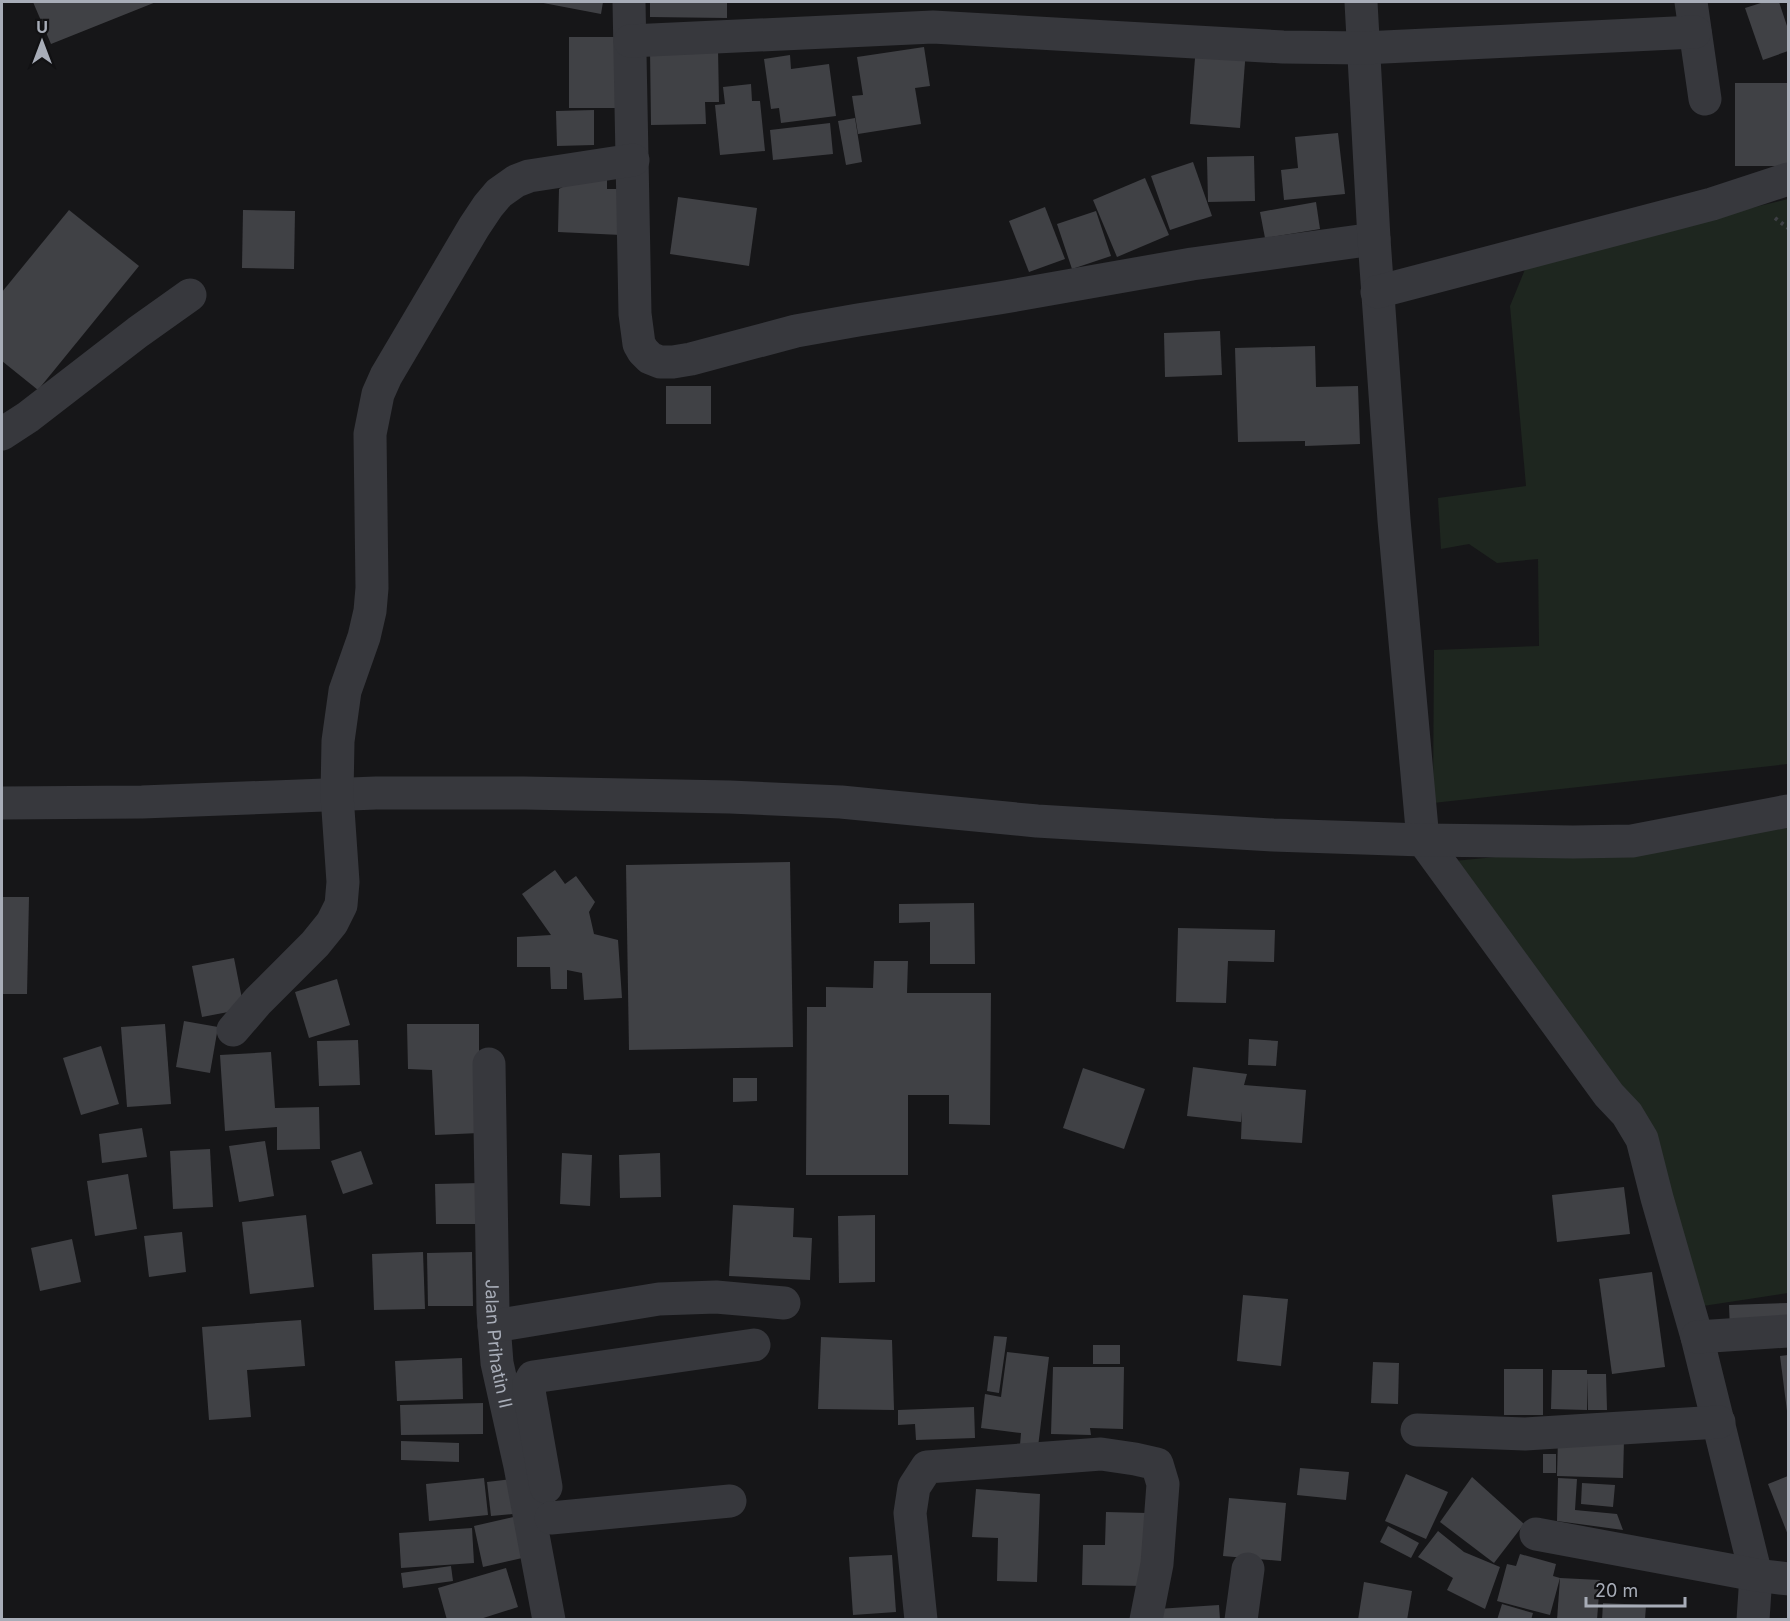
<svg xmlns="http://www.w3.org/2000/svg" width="1790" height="1621" font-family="Inter,sans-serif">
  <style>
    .green { fill: #1e261f }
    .building { fill: #404145 }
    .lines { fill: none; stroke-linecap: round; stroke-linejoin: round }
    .path { stroke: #3d3f44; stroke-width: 4; stroke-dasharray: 3 4.5; stroke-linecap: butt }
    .minor { stroke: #37383d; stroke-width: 33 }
    .labels { text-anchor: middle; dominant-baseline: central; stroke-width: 4.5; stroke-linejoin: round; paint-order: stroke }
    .street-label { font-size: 18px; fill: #a8adb8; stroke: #111113 }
  </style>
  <rect width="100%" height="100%" fill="#161618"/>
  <g class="green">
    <polygon points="1788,199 1788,764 1433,803 1434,650 1539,646 1538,559 1497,563 1469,544 1441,549 1438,498 1526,486 1510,306 1528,262"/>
    <polygon points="1788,828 1788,1293 1703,1306 1627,1098 1454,861"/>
  </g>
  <g class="building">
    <polygon points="33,2 156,2 51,44"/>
    <polygon points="538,2 603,2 601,14"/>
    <polygon points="650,2 727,2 727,18 650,17"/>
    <polygon points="1764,2 1779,2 1788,29 1788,51 1763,60 1745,8"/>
    <rect x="569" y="37" width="52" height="71"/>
    <polygon points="1196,45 1246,49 1240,128 1190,124"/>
    <polygon points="924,47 930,86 915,88 921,124 858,134 852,96 863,95 857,57"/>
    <polygon points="718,49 719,102 705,102 706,124 651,125 650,50"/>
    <polygon points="790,55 791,69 829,64 836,116 781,123 779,108 771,109 764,59"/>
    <rect x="1735" y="83" width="53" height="83"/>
    <polygon points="751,84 752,101 760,101 765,151 720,155 715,105 725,104 723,87"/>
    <polygon points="594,110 594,145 557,146 556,111"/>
    <polygon points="855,118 862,162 846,165 838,121"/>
    <polygon points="830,123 833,154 773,160 770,130"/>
    <polygon points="1338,133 1345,194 1284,200 1281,170 1298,168 1295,137"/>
    <polygon points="1254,156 1255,201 1208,202 1207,157"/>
    <polygon points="1193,162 1212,216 1170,230 1151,176"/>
    <polygon points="579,178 607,180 607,189 623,189 621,235 558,232 559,189"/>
    <polygon points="1145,178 1169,235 1117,257 1093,200"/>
    <polygon points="678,197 757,208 749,266 670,254"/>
    <polygon points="1316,202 1320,229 1265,238 1260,212"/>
    <polygon points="1045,207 1065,259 1029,272 1009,221"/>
    <polygon points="69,210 139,266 38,390 2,361 2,292"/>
    <polygon points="243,210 295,211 294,269 242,268"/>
    <polygon points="1096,211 1111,256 1072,269 1057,224"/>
    <polygon points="1220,331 1222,375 1165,377 1164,333"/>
    <polygon points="1315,346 1316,387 1358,386 1360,444 1305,446 1305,441 1238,442 1235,348"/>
    <rect x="666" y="386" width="45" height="38"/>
    <polygon points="790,862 793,1047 629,1050 626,865"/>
    <polygon points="555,870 565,884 576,876 595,902 589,912 594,934 618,940 622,998 584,1000 582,973 567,970 567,989 551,989 550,967 517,967 517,937 551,935 522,894"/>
    <polygon points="2,897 29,897 27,994 2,994"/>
    <polygon points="974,903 975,964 930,964 930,922 899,923 899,904"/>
    <polygon points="1178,928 1275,930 1274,962 1228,961 1226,1003 1176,1002"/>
    <polygon points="234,958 244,1009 202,1017 192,966"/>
    <polygon points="874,961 908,961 907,993 991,993 990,1125 949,1124 949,1095 908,1095 908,1175 806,1175 807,1007 826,1007 826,987 873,988"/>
    <polygon points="337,979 350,1025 309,1038 295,992"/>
    <polygon points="184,1021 218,1027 210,1073 176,1067"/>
    <polygon points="165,1024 171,1104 127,1107 121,1027"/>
    <polygon points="407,1024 479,1024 479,1133 435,1135 432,1070 408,1069"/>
    <polygon points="1249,1039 1278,1041 1276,1066 1248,1065"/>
    <polygon points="358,1040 360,1085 319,1086 317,1041"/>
    <polygon points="101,1046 119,1104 81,1115 63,1058"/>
    <polygon points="271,1052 275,1108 319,1107 320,1149 277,1150 277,1127 225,1131 220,1055"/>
    <polygon points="1193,1067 1247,1074 1244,1085 1306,1090 1302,1143 1241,1139 1242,1112 1241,1122 1187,1116"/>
    <polygon points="1083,1068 1145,1089 1124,1149 1063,1128"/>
    <polygon points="733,1078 757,1078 757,1101 733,1102"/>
    <polygon points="142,1128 147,1157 102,1163 99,1134"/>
    <polygon points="265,1141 274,1196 239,1202 229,1146"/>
    <polygon points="210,1149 213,1207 173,1209 170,1151"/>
    <polygon points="361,1151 373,1184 343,1194 331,1161"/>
    <polygon points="562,1153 592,1155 590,1206 560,1204"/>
    <polygon points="660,1153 661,1197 620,1198 619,1155"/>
    <polygon points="128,1174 137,1229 95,1236 87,1181"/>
    <polygon points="480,1183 481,1224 436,1224 435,1184"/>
    <polygon points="1624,1187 1630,1234 1557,1242 1552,1195"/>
    <polygon points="733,1205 794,1208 793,1237 812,1238 810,1280 729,1276"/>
    <polygon points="306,1215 314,1287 250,1294 242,1222"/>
    <polygon points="875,1215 875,1282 839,1283 838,1216"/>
    <polygon points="182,1232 186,1272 149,1277 144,1236"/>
    <polygon points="72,1239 81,1282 40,1291 31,1248"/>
    <polygon points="423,1252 425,1309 374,1310 372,1254"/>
    <polygon points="472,1252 473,1306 428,1306 427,1253"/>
    <polygon points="1652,1272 1665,1367 1612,1374 1599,1279"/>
    <polygon points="1243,1295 1288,1299 1281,1366 1237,1361"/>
    <polygon points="1788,1303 1788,1328 1730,1330 1729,1305"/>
    <polygon points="301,1320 305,1366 247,1370 251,1417 209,1420 202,1327"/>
    <polygon points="994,1336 1007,1337 999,1393 987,1391"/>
    <polygon points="821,1337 892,1340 894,1410 818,1409"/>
    <rect x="1093" y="1345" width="27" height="19"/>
    <polygon points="1007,1352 1049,1357 1038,1447 1020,1445 1021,1433 981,1428 985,1394 1001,1397"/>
    <polygon points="1788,1355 1788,1411 1787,1411 1780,1356"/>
    <polygon points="462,1358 463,1399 397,1401 395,1361"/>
    <polygon points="1373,1362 1399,1363 1398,1404 1371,1403"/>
    <polygon points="1053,1367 1124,1367 1123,1429 1090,1428 1091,1435 1051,1434"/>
    <rect x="1504" y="1369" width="39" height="46"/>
    <polygon points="1552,1370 1587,1370 1587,1374 1606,1374 1607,1410 1588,1410 1588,1378 1587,1410 1551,1409"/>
    <polygon points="483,1403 483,1434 401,1435 400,1405"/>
    <polygon points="974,1407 975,1438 916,1440 915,1424 898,1425 898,1410"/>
    <polygon points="1558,1438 1624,1440 1623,1478 1557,1476"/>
    <polygon points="401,1441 459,1443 459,1462 401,1460"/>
    <rect x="1543" y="1454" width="13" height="19"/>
    <polygon points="1300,1468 1349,1472 1346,1500 1297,1495"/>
    <polygon points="1406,1474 1448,1492 1426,1539 1385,1521"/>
    <polygon points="1788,1476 1788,1535 1768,1484"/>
    <polygon points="1472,1477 1524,1524 1494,1563 1440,1522"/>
    <polygon points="484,1478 488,1515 429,1521 426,1484"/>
    <polygon points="519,1478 523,1513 491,1516 487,1482"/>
    <polygon points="1558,1478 1577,1479 1575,1510 1617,1514 1623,1530 1557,1521"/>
    <polygon points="1582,1483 1615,1485 1613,1507 1581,1504"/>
    <polygon points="976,1489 1040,1494 1037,1582 997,1581 998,1538 972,1537"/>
    <polygon points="1229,1498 1286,1503 1281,1561 1223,1556"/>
    <polygon points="1106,1512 1148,1513 1146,1586 1082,1585 1083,1545 1105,1545"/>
    <polygon points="522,1515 531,1556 483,1567 474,1526"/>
    <polygon points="1388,1526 1419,1543 1411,1558 1380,1542"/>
    <polygon points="472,1528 474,1563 401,1568 399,1533"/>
    <polygon points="1438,1531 1464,1552 1500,1567 1485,1609 1447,1590 1453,1578 1418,1557"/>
    <polygon points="1520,1554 1556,1564 1553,1576 1560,1578 1550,1615 1497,1601 1507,1564 1516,1566"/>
    <polygon points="892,1555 896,1612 853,1615 849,1557"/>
    <polygon points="451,1566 453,1581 403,1588 401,1573"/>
    <polygon points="506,1568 518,1607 477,1620 447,1620 438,1588"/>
    <polygon points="1560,1578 1600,1580 1597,1620 1557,1620"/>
    <polygon points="1364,1582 1412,1591 1407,1620 1358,1620"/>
    <polygon points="1603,1603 1646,1605 1645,1620 1602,1620"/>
    <polygon points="1502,1604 1533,1613 1531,1620 1497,1620"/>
    <polygon points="1219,1605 1220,1620 1157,1620 1157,1609"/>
  </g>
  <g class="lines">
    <polyline class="path" points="1775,218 1788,228"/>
    <g class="minor">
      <polyline points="629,2 635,314 639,344 643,351 650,358 660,362 673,362 691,359 796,331 858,320 999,298 1192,264 1374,239"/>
      <polyline points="1361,2 1374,239 1394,520 1423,840 1609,1095 1627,1114 1642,1139 1657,1198 1697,1337 1756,1575 1753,1620"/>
      <polyline points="1691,2 1705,99"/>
      <polyline points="630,41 933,27 1283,47 1363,48 1695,32"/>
      <polyline points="1377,292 1712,204 1788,179"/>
      <polyline points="2,434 28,417 138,332 190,295"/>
      <polyline points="2,803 142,802 376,793 524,793 730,797 841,802 1037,821 1273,835 1423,840 1573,842 1632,841 1788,811"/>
      <polyline points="233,1030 258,1001 315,944 332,923 341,905 343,882 337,795 338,741 345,691 364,637 370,611 372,588 370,434 378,394 386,376 474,227 488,206 499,193 516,181 529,176 633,160"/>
      <path id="s1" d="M 489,1064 L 493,1312 L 497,1363 L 520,1466 L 549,1620"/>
      <polyline points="494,1326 659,1299 716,1297 784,1303"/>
      <polyline points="1697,1337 1788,1331"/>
      <polyline points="1417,1430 1525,1434 1719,1422"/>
      <polyline points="546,1487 529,1391 529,1384 533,1377 754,1345"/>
      <polyline points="551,1518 730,1501"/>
      <polyline points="1536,1534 1756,1575 1788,1579"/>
      <polyline points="921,1620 910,1513 914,1487 927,1467 1101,1454 1135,1459 1157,1464 1163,1484 1157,1564 1146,1620"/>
      <polyline points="1241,1620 1248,1569"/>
    </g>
  </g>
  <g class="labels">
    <g class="street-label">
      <text stroke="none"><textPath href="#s1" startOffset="280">Jalan Prihatin II</textPath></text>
    </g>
  </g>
  <rect width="1790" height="1621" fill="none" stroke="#a8adb8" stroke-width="6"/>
  <g transform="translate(42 42)" stroke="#111113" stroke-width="4.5" paint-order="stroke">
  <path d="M0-4.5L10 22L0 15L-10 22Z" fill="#a8adb8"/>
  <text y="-9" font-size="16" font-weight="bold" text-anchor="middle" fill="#a8adb8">U</text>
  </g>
  <path d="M1586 1597v9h99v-9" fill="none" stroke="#a8adb8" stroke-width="3"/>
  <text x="1595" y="1597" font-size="18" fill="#a8adb8" stroke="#111113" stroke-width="4.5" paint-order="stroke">20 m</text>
</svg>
